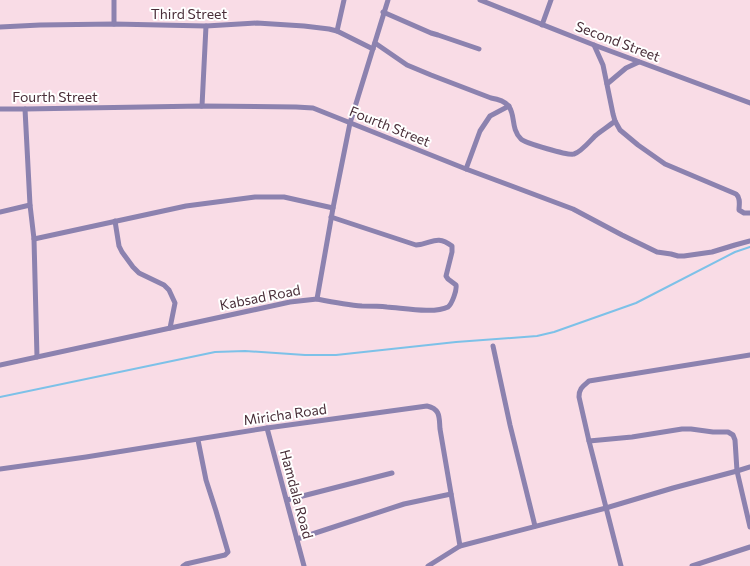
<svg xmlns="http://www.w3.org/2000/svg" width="750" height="566" font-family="Commissioner,sans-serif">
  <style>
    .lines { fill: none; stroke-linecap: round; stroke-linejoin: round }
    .stream { stroke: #7dc1e8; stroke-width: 2 }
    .street { stroke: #8c82af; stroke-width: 5 }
    .labels { text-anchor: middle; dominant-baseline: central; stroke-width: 4; stroke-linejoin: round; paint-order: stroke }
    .street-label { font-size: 14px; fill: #4a2f39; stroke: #fff }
  </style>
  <rect width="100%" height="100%" fill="#f9dce6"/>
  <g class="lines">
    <polyline class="stream" points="0,397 215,352 245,351 305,355 336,355 456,342 537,336 554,332 636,303 735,252 750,247"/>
    <g class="street">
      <polyline points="114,0 114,24"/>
      <polyline points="480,0 594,45 750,103"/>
      <polyline points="383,12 431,33 438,35 479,49"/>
      <polyline points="542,25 551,0"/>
      <polyline points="0,27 40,25 114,24 206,26 257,23 304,26 329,29 337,31 373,49"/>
      <polyline points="337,31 344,0"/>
      <path d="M 375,43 L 407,65 L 431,75 L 491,98 C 523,103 506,124 521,139 C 525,143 569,156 574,154 C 581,152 590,141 595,136 C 601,131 609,126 615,121"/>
      <path d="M 594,45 L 603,65 L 613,114 L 615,121 L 620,130 L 638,145 L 665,164 L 736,194 C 741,198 739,205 739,210 L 744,213 L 750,213"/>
      <polyline points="607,84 626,68 639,62"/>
      <polyline points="202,106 206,26"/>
      <polyline points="0,109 25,109 202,106 296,107 313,108 466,169 573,209 622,235 657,252 671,254 678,256 684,256 712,252 735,245 750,241"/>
      <polyline points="25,109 30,205 34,239 37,357"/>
      <polyline points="466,169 480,131 490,116 509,106"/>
      <polyline points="0,212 30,205"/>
      <polyline points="115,221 119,246 122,252 133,267 139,273 164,285 169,290 175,303 170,328"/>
      <polyline points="34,239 186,206 255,197 284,197 333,208"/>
      <path d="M 317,299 C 332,302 347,305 362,306 C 370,306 379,306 387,307 C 403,308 434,314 448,307 C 452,304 457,290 456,285 L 448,279 L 446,276 L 452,252 L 452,246 C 436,234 432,244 416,245 L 331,217"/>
      <polyline points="493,346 510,425 535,526"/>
      <polyline points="0,365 290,302 317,299 333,208 350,123 388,0"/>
      <polyline points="267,428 304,566"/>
      <polyline points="589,441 632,437 682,429 691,429 713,432 728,432 733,435 735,440 737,471 750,527"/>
      <path d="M 0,469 L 86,457 L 267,428 L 427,406 C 441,409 439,418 440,429 L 460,546"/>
      <polyline points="287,500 392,473"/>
      <polyline points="297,539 404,504 451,494"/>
      <polyline points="183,566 186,564 225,555 228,552 216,511 206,480 198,440"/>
      <polyline points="428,566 460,546 606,508 673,488 737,471 750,467"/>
      <path d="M 621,566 L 589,441 L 579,397 C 579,389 582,387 589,381 L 750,355"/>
      <polyline points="692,566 750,547"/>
    </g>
  </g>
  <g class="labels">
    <g class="street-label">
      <text x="189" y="13">Third Street</text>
      <text transform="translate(618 41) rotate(21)">Second Street</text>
      <text x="55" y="96">Fourth Street</text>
      <text transform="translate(390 126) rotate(22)">Fourth Street</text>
      <text transform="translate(260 297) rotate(-11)">Kabsad Road</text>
      <text transform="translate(285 414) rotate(-8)">Miricha Road</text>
      <text transform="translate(297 494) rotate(75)">Hamdala Road</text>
    </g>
  </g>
</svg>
